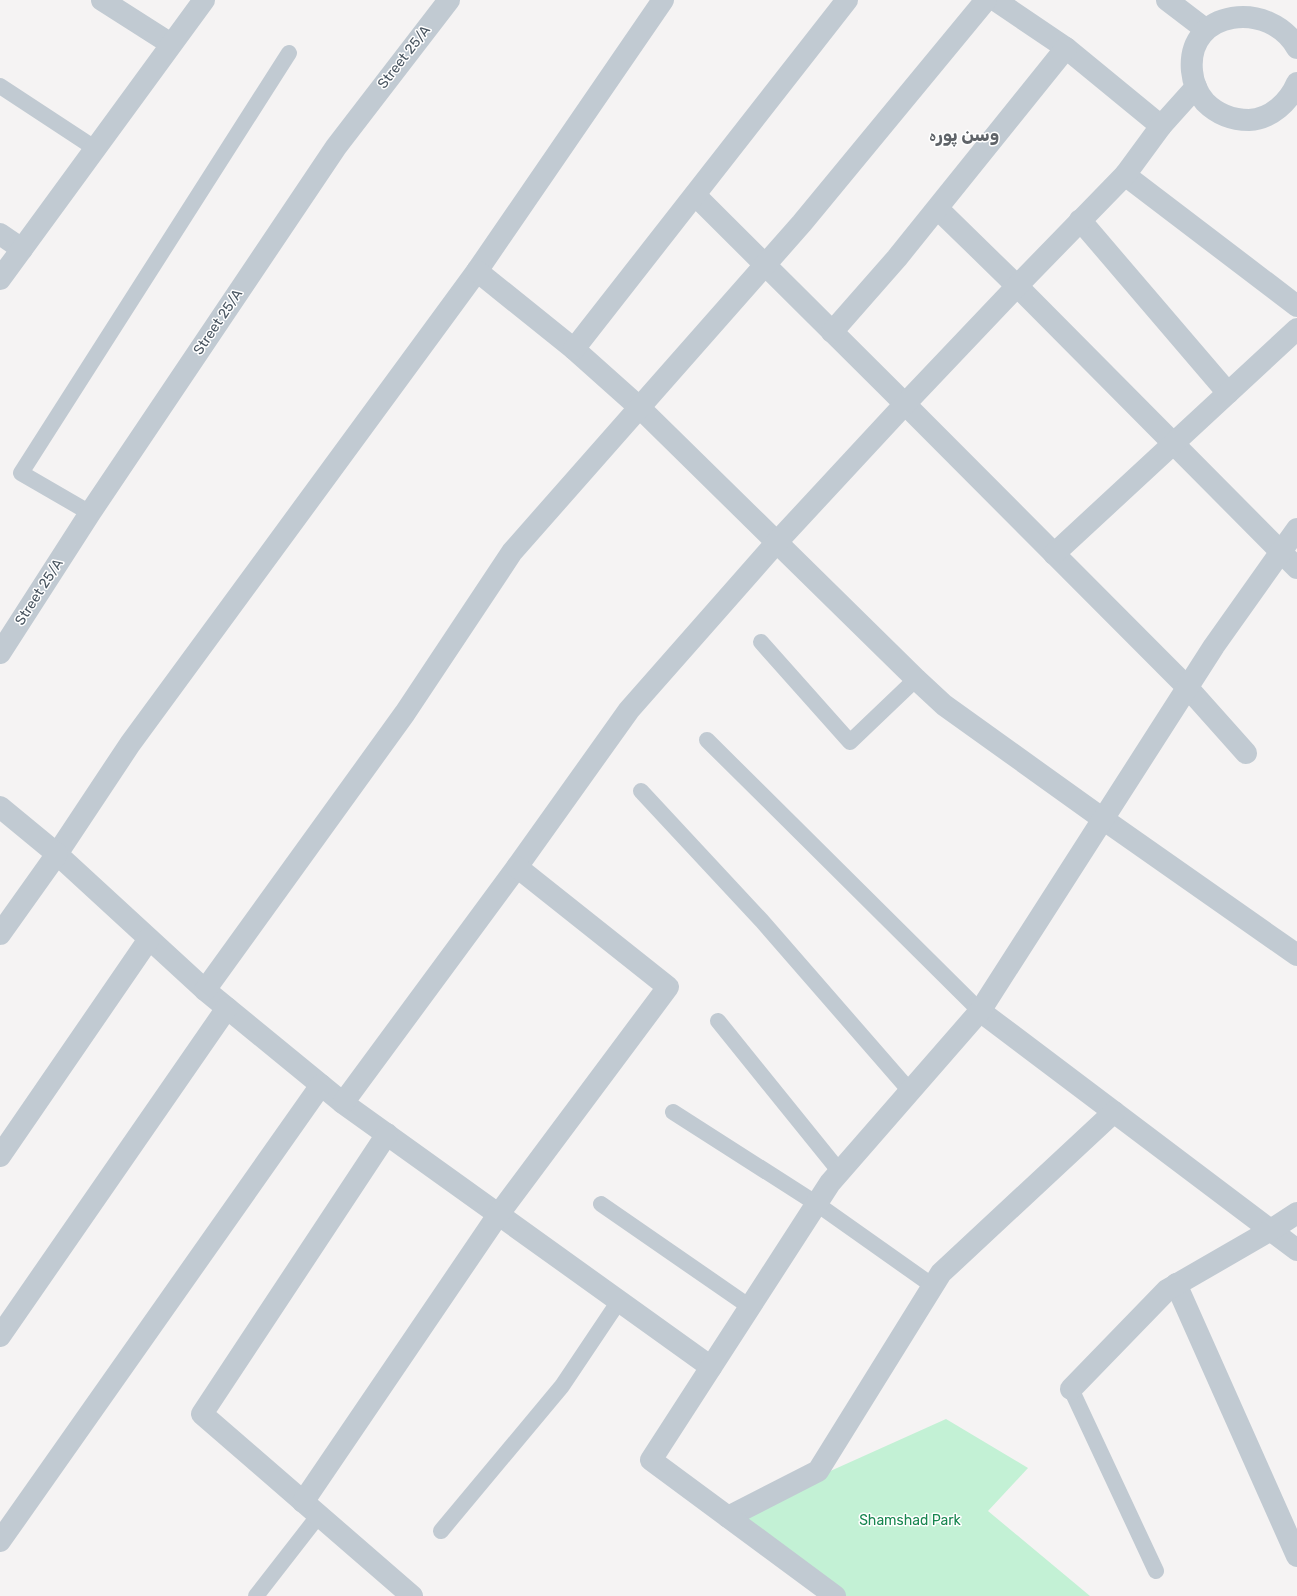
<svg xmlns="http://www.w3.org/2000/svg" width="1297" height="1596" font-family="Rubik,'Noto Naskh Arabic',sans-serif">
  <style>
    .green { fill: #c3f1d5 }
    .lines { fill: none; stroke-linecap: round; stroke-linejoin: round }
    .service { stroke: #c1cad2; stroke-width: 16 }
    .minor { stroke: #c1cad2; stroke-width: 22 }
    .tertiary { stroke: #c1cad2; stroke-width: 22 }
    .labels { text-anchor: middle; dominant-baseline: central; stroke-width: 3; stroke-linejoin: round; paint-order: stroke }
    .street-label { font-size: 14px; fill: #4a5661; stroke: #fff }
    .park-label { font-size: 14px; fill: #17864f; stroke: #fff }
    .district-label { font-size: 18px; font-weight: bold; fill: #5f6368; stroke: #fff }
  </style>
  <rect width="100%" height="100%" fill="#f5f3f3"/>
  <polygon class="green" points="946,1419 1028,1468 988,1511 1090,1596 835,1596 728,1517"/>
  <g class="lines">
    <g class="service">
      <polyline points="0,86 96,149"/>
      <polyline points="90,513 21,473 289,53"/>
      <polyline points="761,642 850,742 916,679"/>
      <polyline points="707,740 980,1011"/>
      <polyline points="641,791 762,921 910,1091"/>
      <polyline points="718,1021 840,1172"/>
      <polyline points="673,1112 817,1204 933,1286"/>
      <polyline points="601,1204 750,1307"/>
      <polyline points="1071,1389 1156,1571"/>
      <polyline points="441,1531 562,1386 619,1301"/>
      <polyline points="256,1596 319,1515"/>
    </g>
    <g class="minor">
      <polyline points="102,0 171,44"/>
      <polyline points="663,0 477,271 130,744 57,854 205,990 343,1103 711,1367"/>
      <polyline points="995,0 1066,48 1161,126"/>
      <polyline points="1125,175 1297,306"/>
      <polyline points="695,195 905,404 1188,688 1246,753"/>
      <polyline points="938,209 1017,286 1297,568"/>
      <polyline points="1080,220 1228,393"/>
      <polyline points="0,234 22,249"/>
      <polyline points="477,271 574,349 639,407 916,679 944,705 1103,819 1297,955"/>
      <polyline points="0,279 204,0"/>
      <polyline points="832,332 897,258 1066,48"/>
      <polyline points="574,349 847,0"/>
      <polyline points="1054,554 1297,329"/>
      <polyline points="0,653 90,513 336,147 449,0"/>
      <polyline points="0,807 57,854 0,934"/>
      <polyline points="205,990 405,713 512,552 802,223 986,0"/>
      <polyline points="980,1011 1297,1250"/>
      <polyline points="343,1103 517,867 629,710 777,542 905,404 1017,286 1125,175 1161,126 1196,87"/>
      <polyline points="387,1134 202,1414 412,1596"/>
      <polyline points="0,1156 149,939"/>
      <polyline points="1176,1284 1297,1556"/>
      <polyline points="0,1336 227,1008"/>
      <polyline points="1071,1389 1167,1290 1271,1230 1297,1213"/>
      <polyline points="303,1502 498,1215 668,987 517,867"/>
      <polyline points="728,1517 818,1471 941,1273 1114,1112"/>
      <polyline points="0,1541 321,1085"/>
      <polyline points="835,1596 651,1460 830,1183 980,1011 1214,646 1297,529"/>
    </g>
    <g class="tertiary">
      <polyline points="1167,0 1205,29"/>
      <path d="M 1297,48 C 1271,0 1186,8 1192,71 C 1193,82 1198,94 1205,102 C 1217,114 1231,120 1249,120 C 1271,119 1289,102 1297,83"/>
    </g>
  </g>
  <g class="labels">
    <g class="street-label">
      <text transform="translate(404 57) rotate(-52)">Street 25/A</text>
      <text transform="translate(218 322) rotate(-56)">Street 25/A</text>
      <text transform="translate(39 592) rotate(-57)">Street 25/A</text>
    </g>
    <g class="park-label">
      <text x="910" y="1520">Shamshad Park</text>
    </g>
    <g class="district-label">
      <text x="964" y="135">وسن پورہ</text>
    </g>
  </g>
</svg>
